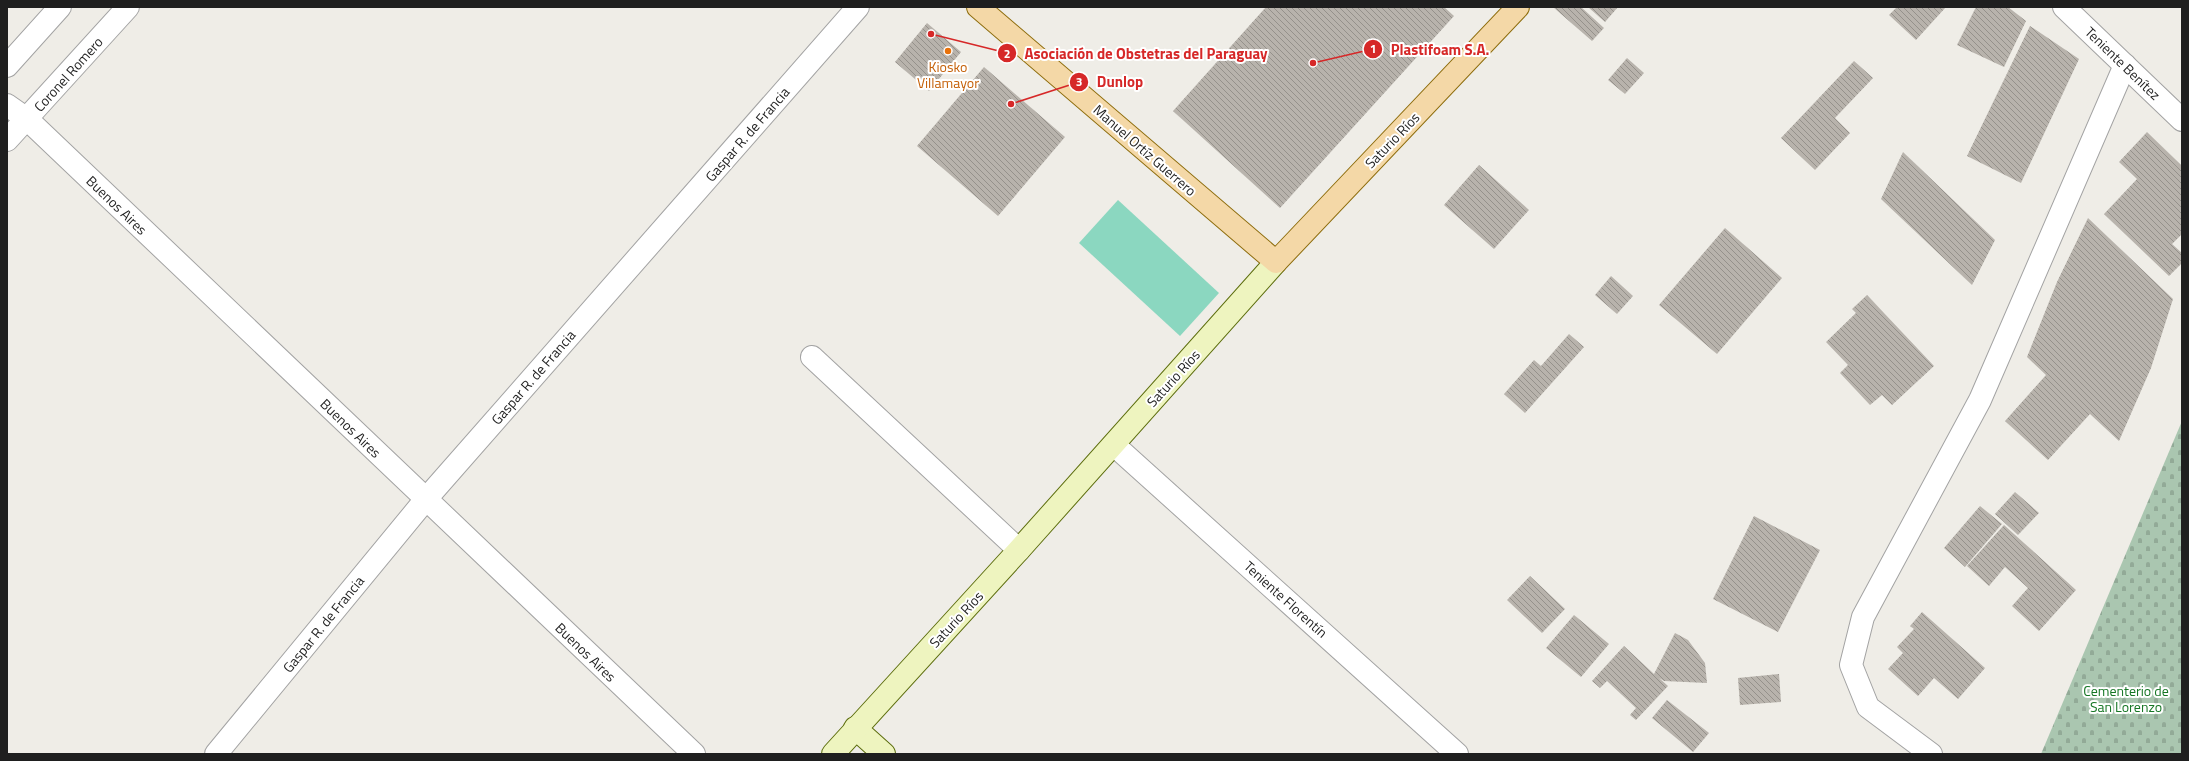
<svg xmlns="http://www.w3.org/2000/svg" width="2189" height="761" font-family="'Titillium Web',sans-serif">
  <style>
    .cemetery { fill: url(#cemetery-stones) }
    .pitch { fill: #8bd7c0 }
    .building { fill: url(#building-back-hatch) }
    .lines { fill: none; stroke-linecap: round; stroke-linejoin: round }
    .street-casing { stroke: #a3a3a3; stroke-width: 24 }
    .secondary-casing { stroke: #5d6e0e; stroke-width: 24 }
    .primary-casing { stroke: #8e6d0d; stroke-width: 24 }
    .street { stroke: #fff; stroke-width: 22 }
    .secondary { stroke: #eef4bf; stroke-width: 22 }
    .primary { stroke: #f4d8a7; stroke-width: 22 }
    .food-dot { fill: #e8710a; stroke: #fff; stroke-width: 1.5 }
    .labels { text-anchor: middle; dominant-baseline: central; stroke-width: 4; stroke-linejoin: round; paint-order: stroke }
    .street-label { font-size: 14px; fill: #1f1f1f; stroke: #fff }
    .food-label { font-size: 14px; fill: #c56008; stroke: #fff }
    .park-label { font-size: 14px; fill: #157624; stroke: #fff }
    .leader { fill: none; stroke: #d62828; stroke-width: 1.5 }
    .callout-dot { fill: #d62828; stroke: #fff; stroke-width: 1.5 }
    .mark-label { font-size: 12px; text-anchor: middle; font-weight: bold; fill: #fff }
    .callout-label { font-size: 15px; text-anchor: middle; font-weight: bold; fill: #d62828; stroke: #fff; stroke-width: 4; stroke-linejoin: round; paint-order: stroke }
  </style>
  <defs>
    <pattern id="cemetery-stones" width="16" height="16" patternUnits="userSpaceOnUse"><rect width="16" height="16" fill="#aac6b0"/><path d="M2 7V4a2 2 0 0 1 4 0v3zM10 15v-3a2 2 0 0 1 4 0v3z" fill="#92aa97"/></pattern>
    <pattern id="building-back-hatch" width="6" height="6" patternUnits="userSpaceOnUse"><rect width="6" height="6" fill="#b8b3ac"/><path d="M-1 5l2 2M0 0l6 6M5-1l2 2" fill="none" stroke="#95918b"/></pattern>
  </defs>
  <rect width="100%" height="100%" fill="#efede7"/>
  <polygon class="cemetery" points="2182,421 2182,754 2041,754"/>
  <polygon class="pitch" points="1118,200 1219,293 1180,336 1079,243"/>
  <g class="building">
    <polygon points="1266,7 1444,7 1454,16 1280,208 1173,111"/>
    <polygon points="1553,7 1581,7 1604,28 1592,41"/>
    <polygon points="1588,7 1618,7 1605,22"/>
    <polygon points="1897,7 1946,7 1916,40 1889,15"/>
    <polygon points="1976,7 2008,7 2026,21 2004,67 1957,45"/>
    <polygon points="927,23 961,52 929,91 895,62"/>
    <polygon points="2030,26 2079,59 2021,183 1967,156"/>
    <polygon points="1627,58 1644,73 1625,94 1608,80"/>
    <polygon points="1854,61 1873,78 1835,118 1850,133 1815,170 1781,138"/>
    <polygon points="984,67 1065,137 998,216 917,146"/>
    <polygon points="2147,132 2182,166 2182,234 2172,244 2182,253 2182,263 2169,276 2104,214 2137,179 2119,162"/>
    <polygon points="1903,152 1995,240 1972,285 1881,199"/>
    <polygon points="1479,165 1529,210 1494,249 1444,205"/>
    <polygon points="2088,218 2173,299 2151,368 2119,441 2090,414 2048,460 2005,421 2046,375 2027,357 2057,282"/>
    <polygon points="1725,228 1782,278 1717,354 1659,305"/>
    <polygon points="1611,276 1633,296 1617,314 1595,295"/>
    <polygon points="1867,295 1934,366 1892,405 1882,395 1870,405 1840,373 1848,365 1826,342 1856,313 1852,309"/>
    <polygon points="1569,334 1584,347 1525,413 1504,394 1534,360 1541,366"/>
    <polygon points="2015,492 2039,513 2018,535 1995,514"/>
    <polygon points="1980,506 2002,524 1965,567 1944,548"/>
    <polygon points="1754,516 1820,550 1778,632 1713,599"/>
    <polygon points="2004,525 2076,590 2039,631 2012,606 2028,588 2005,567 1989,586 1967,566"/>
    <polygon points="1530,576 1565,609 1542,633 1507,600"/>
    <polygon points="1922,612 1985,668 1958,699 1934,678 1918,696 1888,669 1903,653 1897,647 1914,629 1910,626"/>
    <polygon points="1574,615 1609,644 1581,677 1546,648"/>
    <polygon points="1675,633 1688,640 1705,663 1707,683 1664,681 1659,678 1668,686 1636,720 1630,715 1636,708 1607,681 1600,688 1592,681 1624,646 1654,674"/>
    <polygon points="1779,674 1781,702 1740,705 1738,678"/>
    <polygon points="1667,700 1709,733 1693,752 1652,718"/>
  </g>
  <g class="lines">
    <g class="street-casing">
      <g id="street">
        <polyline points="2064,7 2182,120"/>
        <polyline points="7,66 60,7"/>
        <polyline points="7,105 27,119 694,754"/>
        <polyline points="7,140 128,7"/>
        <polyline points="812,357 1019,550"/>
        <polyline points="1114,445 1457,754"/>
        <polyline points="216,754 426,499 858,7"/>
        <polyline points="1931,754 1868,707 1851,665 1863,617 1980,400 2125,65"/>
      </g>
    </g>
    <g class="secondary-casing">
      <g id="secondary">
        <polyline points="855,728 884,754"/>
        <polyline points="833,754 1019,550 1276,262"/>
      </g>
    </g>
    <g class="primary-casing">
      <polyline id="primary" points="978,7 1276,262 1518,7"/>
    </g>
    <use href="#street" class="street"/>
    <use href="#secondary" class="secondary"/>
    <use href="#primary" class="primary"/>
  </g>
  <circle class="food-dot" cx="948" cy="51" r="4"/>
  <g class="labels">
    <g class="street-label">
      <text transform="translate(2123 63) rotate(44)">Teniente Benítez</text>
      <text transform="translate(68 74) rotate(-48)">Coronel Romero</text>
      <text transform="translate(747 134) rotate(-49)">Gaspar R. de Francia</text>
      <text transform="translate(1392 140) rotate(-46)">Saturio Ríos</text>
      <text transform="translate(1145 150) rotate(41)">Manuel Ortíz Guerrero</text>
      <text transform="translate(117 205) rotate(44)">Buenos Aires</text>
      <text transform="translate(533 377) rotate(-49)">Gaspar R. de Francia</text>
      <text transform="translate(1173 378) rotate(-48)">Saturio Ríos</text>
      <text transform="translate(351 428) rotate(44)">Buenos Aires</text>
      <text transform="translate(1286 599) rotate(42)">Teniente Florentín</text>
      <text transform="translate(956 619) rotate(-47)">Saturio Ríos</text>
      <text transform="translate(323 624) rotate(-51)">Gaspar R. de Francia</text>
      <text transform="translate(586 652) rotate(44)">Buenos Aires</text>
    </g>
    <g class="food-label">
      <text x="948" y="66">Kiosko<tspan x="948" dy="16">Villamayor</tspan></text>
    </g>
    <g class="park-label">
      <text x="2126" y="690">Cementerio de<tspan x="2126" dy="16">San Lorenzo</tspan></text>
    </g>
  </g>
  <path class="leader" d="M1313 63L1373 49M931 34L1007 53M1011 104L1079 82"/>
  <g class="callout-dot">
    <circle cx="1313" cy="63" r="4"/>
    <circle cx="931" cy="34" r="4"/>
    <circle cx="1011" cy="104" r="4"/>
    <circle cx="1373" cy="49" r="10"/>
    <circle cx="1007" cy="53" r="10"/>
    <circle cx="1079" cy="82" r="10"/>
  </g>
  <g class="mark-label">
    <text x="1373" y="53">1</text>
    <text x="1007" y="58">2</text>
    <text x="1079" y="86">3</text>
  </g>
  <g class="callout-label">
    <text x="1440" y="55">Plastifoam S.A.</text>
    <text x="1146" y="59">Asociación de Obstetras del Paraguay</text>
    <text x="1120" y="87">Dunlop</text>
  </g>
  <rect width="2189" height="761" fill="none" stroke="#1f1f1f" stroke-width="16"/>
</svg>
